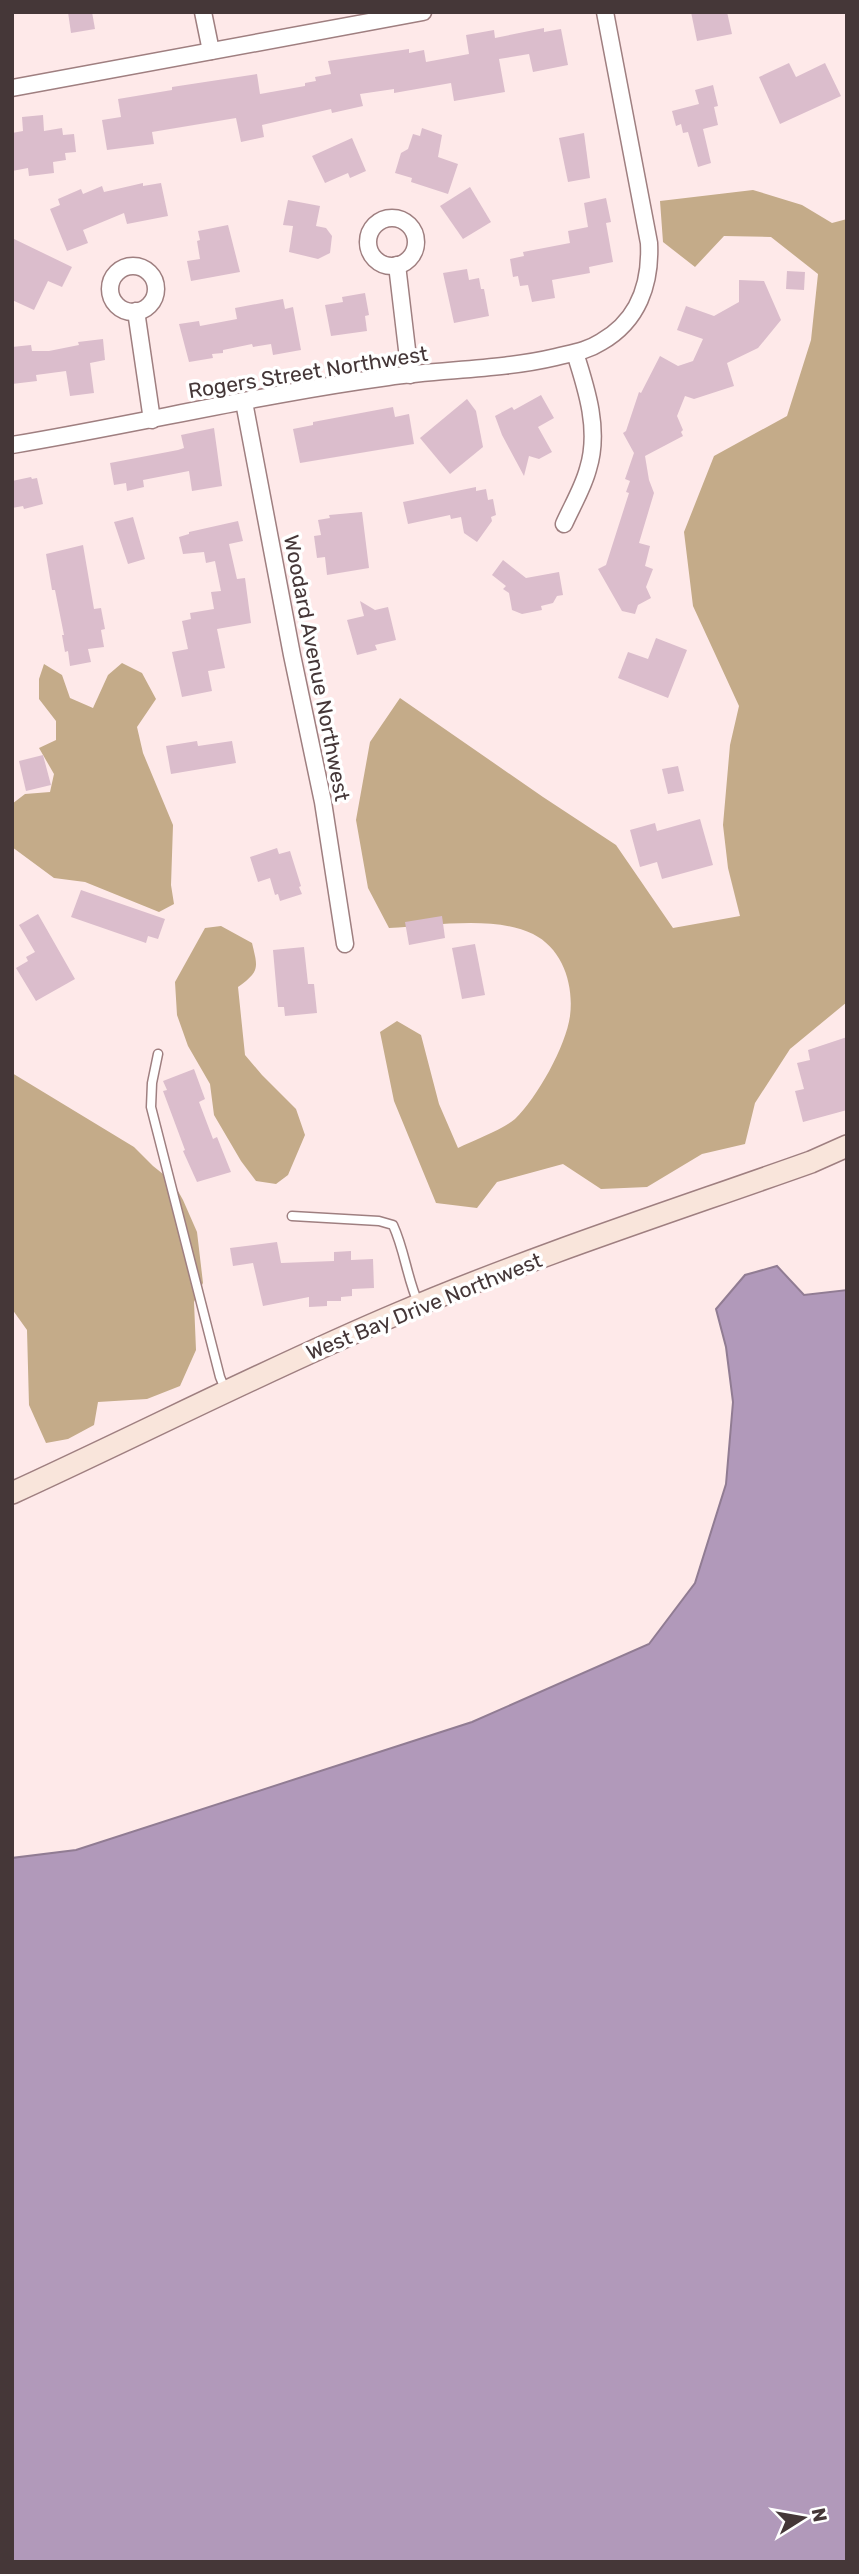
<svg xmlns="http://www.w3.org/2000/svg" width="859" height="2574" font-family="Rubik,sans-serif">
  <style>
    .forest { fill: #c4ab89 }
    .water { fill: #b199ba; stroke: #917c93; stroke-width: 2 }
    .building { fill: #dbbdcc }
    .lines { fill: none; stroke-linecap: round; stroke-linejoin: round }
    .lane-casing { stroke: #9f7f80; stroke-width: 11 }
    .street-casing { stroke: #9f7f80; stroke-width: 19 }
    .secondary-casing { stroke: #9f7f80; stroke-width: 24 }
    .lane { stroke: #fff; stroke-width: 8 }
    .street { stroke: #fff; stroke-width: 16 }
    .secondary { stroke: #f9e5db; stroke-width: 21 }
    .labels { text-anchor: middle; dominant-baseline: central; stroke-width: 7; stroke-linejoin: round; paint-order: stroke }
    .street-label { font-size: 21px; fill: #453738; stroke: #fff }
  </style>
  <rect width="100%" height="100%" fill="#fee9e9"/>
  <g class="forest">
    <path d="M 753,190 L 802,205 L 832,223 L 847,219 L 847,1002 L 790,1049 L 755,1103 L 745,1144 L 702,1154 L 647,1187 L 601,1189 L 563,1164 L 497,1182 L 477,1208 L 436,1203 L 394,1101 L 380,1032 L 397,1021 L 421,1035 L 439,1104 L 458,1148 C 474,1140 502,1130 515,1119 C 537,1098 566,1046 570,1016 C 574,985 563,949 533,934 C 494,915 432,926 389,928 L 368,888 L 356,820 L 370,742 L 400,698 L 543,797 L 616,845 L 673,928 L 740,916 L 728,868 L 723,825 L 730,745 L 739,706 L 693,606 L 684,532 L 714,456 L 787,416 L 811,340 L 818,274 L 771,237 L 724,236 L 695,267 L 663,242 L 660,201 Z"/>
    <polygon points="122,663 142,673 156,699 137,727 143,753 173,825 171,885 174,904 159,912 85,882 54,878 12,847 12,804 25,794 50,792 54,774 39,748 56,740 56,721 39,699 39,679 44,664 62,675 70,698 93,708 108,675"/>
    <path d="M 221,926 L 252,943 C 258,968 260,971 238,987 L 245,1055 L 262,1075 L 296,1109 L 305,1135 L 288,1175 L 276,1184 L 256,1181 L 241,1161 L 214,1115 L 210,1084 L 188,1046 L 177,1015 L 175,982 L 205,928 Z"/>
    <polygon points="12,1073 134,1147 153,1166 173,1182 183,1200 197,1232 203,1283 194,1302 196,1350 180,1386 147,1399 98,1402 94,1425 68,1439 46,1443 29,1405 27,1330 12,1309"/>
  </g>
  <polygon class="water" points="777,1266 804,1295 847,1290 847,2562 12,2562 12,1858 76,1850 472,1722 649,1644 695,1583 726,1484 733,1402 726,1347 716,1309 745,1275"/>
  <g class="building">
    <polygon points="68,12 92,12 95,29 71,33"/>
    <polygon points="691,12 727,12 732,34 697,41"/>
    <polygon points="544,28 544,32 561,29 568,65 533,72 529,54 499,59 505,92 454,101 451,83 394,93 394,89 360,94 363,106 332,113 331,109 262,125 264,137 241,142 236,118 152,132 154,144 107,150 102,120 121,117 118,99 172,90 172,87 257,74 260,94 305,86 305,83 316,81 315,77 331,74 328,61 409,49 409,53 424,50 426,62 469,54 466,35 494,30 495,38"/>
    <polygon points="789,63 796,77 825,63 841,96 780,124 759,77"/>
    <polygon points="713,85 718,106 714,107 718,125 703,129 711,163 698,167 688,132 683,133 681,124 676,126 672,111 699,104 695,90"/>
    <polygon points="43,115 44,131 62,128 63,135 74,134 76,152 65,153 66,160 53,162 54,173 29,176 28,168 12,171 12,133 23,131 22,117"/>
    <polygon points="422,128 442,135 438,157 458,164 448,194 411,182 412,178 395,173 401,153 408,149 413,134 420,136"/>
    <polygon points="584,133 590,178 568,182 559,138"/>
    <polygon points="352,138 366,171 350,178 348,173 325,183 312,156"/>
    <polygon points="143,183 143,186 161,183 168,216 127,224 124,213 83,230 88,243 67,251 50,209 60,205 58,199 81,189 83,194 102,186 104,192"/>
    <polygon points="470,187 491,222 463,239 440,206"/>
    <polygon points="606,198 611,222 606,223 613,262 589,267 590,273 552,280 555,298 532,302 528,285 520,286 518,276 513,277 510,259 524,256 523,252 570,243 568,231 588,227 584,203"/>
    <polygon points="288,200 320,206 316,226 326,228 332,236 330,253 318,259 289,252 293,226 283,225"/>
    <polygon points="228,225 240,272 191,281 187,261 200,259 197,241 200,240 198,231"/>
    <polygon points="12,238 72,267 62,287 48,281 34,310 12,300"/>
    <polygon points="467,269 469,280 479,278 481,289 484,289 489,316 454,323 443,273"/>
    <polygon points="787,271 805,272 804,290 786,289"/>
    <polygon points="739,280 764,281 781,320 758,348 727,363 734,386 694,399 685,396 677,416 683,430 681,432 683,436 645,456 649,480 654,493 639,543 650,546 645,566 653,569 646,587 651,598 638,605 635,614 622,611 598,569 606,565 629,493 626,492 630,481 625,479 634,453 623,433 626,431 639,392 641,393 660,356 678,366 693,361 703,339 677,330 686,306 714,316 739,302"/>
    <polygon points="365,293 369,315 365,316 367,331 331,336 325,305 343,302 342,297"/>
    <polygon points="283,299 285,309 293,307 301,350 273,355 271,344 253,347 252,344 223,350 223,353 212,354 213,358 189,362 179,324 199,321 200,326 237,319 235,308"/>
    <polygon points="103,339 105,360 90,363 94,393 70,396 66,371 36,375 37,381 12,384 12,347 31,345 32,351 49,351 79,345 78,342"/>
    <polygon points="541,395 554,418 538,427 552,452 539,459 529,456 524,476 502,435 495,416 512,407 514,410"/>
    <polygon points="467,399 476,411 483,447 450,474 420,438"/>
    <polygon points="393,407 395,417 409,414 414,444 300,463 293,429 313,425 313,422"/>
    <polygon points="214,428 222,486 192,491 189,471 143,480 144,487 127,491 126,483 114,485 110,463 178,450 184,448 181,435"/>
    <polygon points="31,477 32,479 37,478 43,504 24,509 23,506 12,508 12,481"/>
    <polygon points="476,487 476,491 486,489 488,500 493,499 496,515 491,517 492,521 477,542 464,533 461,517 451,519 450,515 408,524 403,502"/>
    <polygon points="362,512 369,568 327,575 325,557 317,558 314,536 321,535 318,520 330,518 329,515"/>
    <polygon points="133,517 145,559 128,564 114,522"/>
    <polygon points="238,521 243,541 229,544 237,579 245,578 251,623 217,629 225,668 208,671 212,691 182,697 172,652 188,649 182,621 191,619 190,613 214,609 211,592 221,591 215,561 206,563 204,552 183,554 179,537 189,534 189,532"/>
    <polygon points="83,545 94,609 101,608 105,629 101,630 104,647 88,649 91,662 70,666 68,651 65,652 62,635 64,635 55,590 52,590 46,554"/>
    <polygon points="503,560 526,578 559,572 563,595 557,596 553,603 541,606 542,610 522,614 512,610 509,593 503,589 506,586 492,575"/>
    <polygon points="360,601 375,610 388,607 396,640 375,645 377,650 357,655 347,620 364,616"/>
    <polygon points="656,638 687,650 668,698 618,678 628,652 648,659"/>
    <polygon points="197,741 198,746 232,741 236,763 171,774 166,746"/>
    <polygon points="43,755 51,785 26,791 19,761"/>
    <polygon points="678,766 684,791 668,794 662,769"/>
    <polygon points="700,819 713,865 662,879 657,862 640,867 630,830 655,823 657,831"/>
    <polygon points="277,848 279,854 290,851 301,886 299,887 302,894 280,901 278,894 275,895 270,878 258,882 250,857"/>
    <polygon points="81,890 165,919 158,939 148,936 146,943 71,917"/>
    <polygon points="38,914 75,979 36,1001 16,968 28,961 26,957 35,952 19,925"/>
    <polygon points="442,916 445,938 409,945 405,922"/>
    <polygon points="475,944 485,995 462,999 452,948"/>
    <polygon points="304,947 308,984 314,984 317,1013 285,1016 284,1007 278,1007 273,950"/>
    <polygon points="847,1037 847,1110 803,1122 795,1091 804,1089 797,1063 810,1060 808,1050"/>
    <polygon points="194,1069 205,1099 199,1102 213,1139 217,1137 231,1172 197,1182 183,1151 185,1150 163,1091 167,1090 163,1081"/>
    <polygon points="277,1242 281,1263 334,1261 334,1252 351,1251 351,1260 373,1259 374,1288 352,1289 352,1296 341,1297 341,1301 327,1301 327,1306 309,1307 309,1297 263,1306 253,1263 233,1266 230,1248"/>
  </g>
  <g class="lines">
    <g class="lane-casing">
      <g id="lane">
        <polyline points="158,1054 152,1083 151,1107 220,1377 225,1389"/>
        <path d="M 292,1216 L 379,1221 L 393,1225 C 405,1251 407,1279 419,1305"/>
      </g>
    </g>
    <g class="street-casing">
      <g id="street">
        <polyline points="203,12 211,51"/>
        <polyline points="12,88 423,12"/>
        <circle cx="392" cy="242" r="24"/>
        <polyline points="397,265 410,375"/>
        <circle cx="133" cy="289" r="23"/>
        <polyline points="136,311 152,420"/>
        <polyline points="244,402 292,655 323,802 345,944"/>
        <path d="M 12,445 C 138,424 262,394 388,377 C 444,369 501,370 556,357 C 572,353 587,351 601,342 C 638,321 651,284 649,243 L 605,12"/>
        <path d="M 564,524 C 572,506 583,488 588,469 C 600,431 587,390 575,353"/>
      </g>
    </g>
    <g class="secondary-casing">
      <path id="secondary" d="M 12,1493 C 141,1434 267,1369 397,1314 C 533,1256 673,1211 811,1162 L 847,1146"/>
    </g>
    <use href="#lane" class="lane"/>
    <use href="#street" class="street"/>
    <use href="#secondary" class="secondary"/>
  </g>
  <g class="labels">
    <g class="street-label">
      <text transform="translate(308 372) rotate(-9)">Rogers Street Northwest</text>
      <text transform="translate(317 668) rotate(79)">Woodard Avenue Northwest</text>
      <text transform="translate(424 1306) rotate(-22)">West Bay Drive Northwest</text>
    </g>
  </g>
  <rect width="859" height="2574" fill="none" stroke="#453738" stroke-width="28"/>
  <g transform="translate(803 2518) rotate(79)" stroke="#ffffff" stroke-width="5" paint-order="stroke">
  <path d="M0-5L12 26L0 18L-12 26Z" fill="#453738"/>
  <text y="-10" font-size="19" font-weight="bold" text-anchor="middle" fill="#453738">N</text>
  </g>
</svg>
